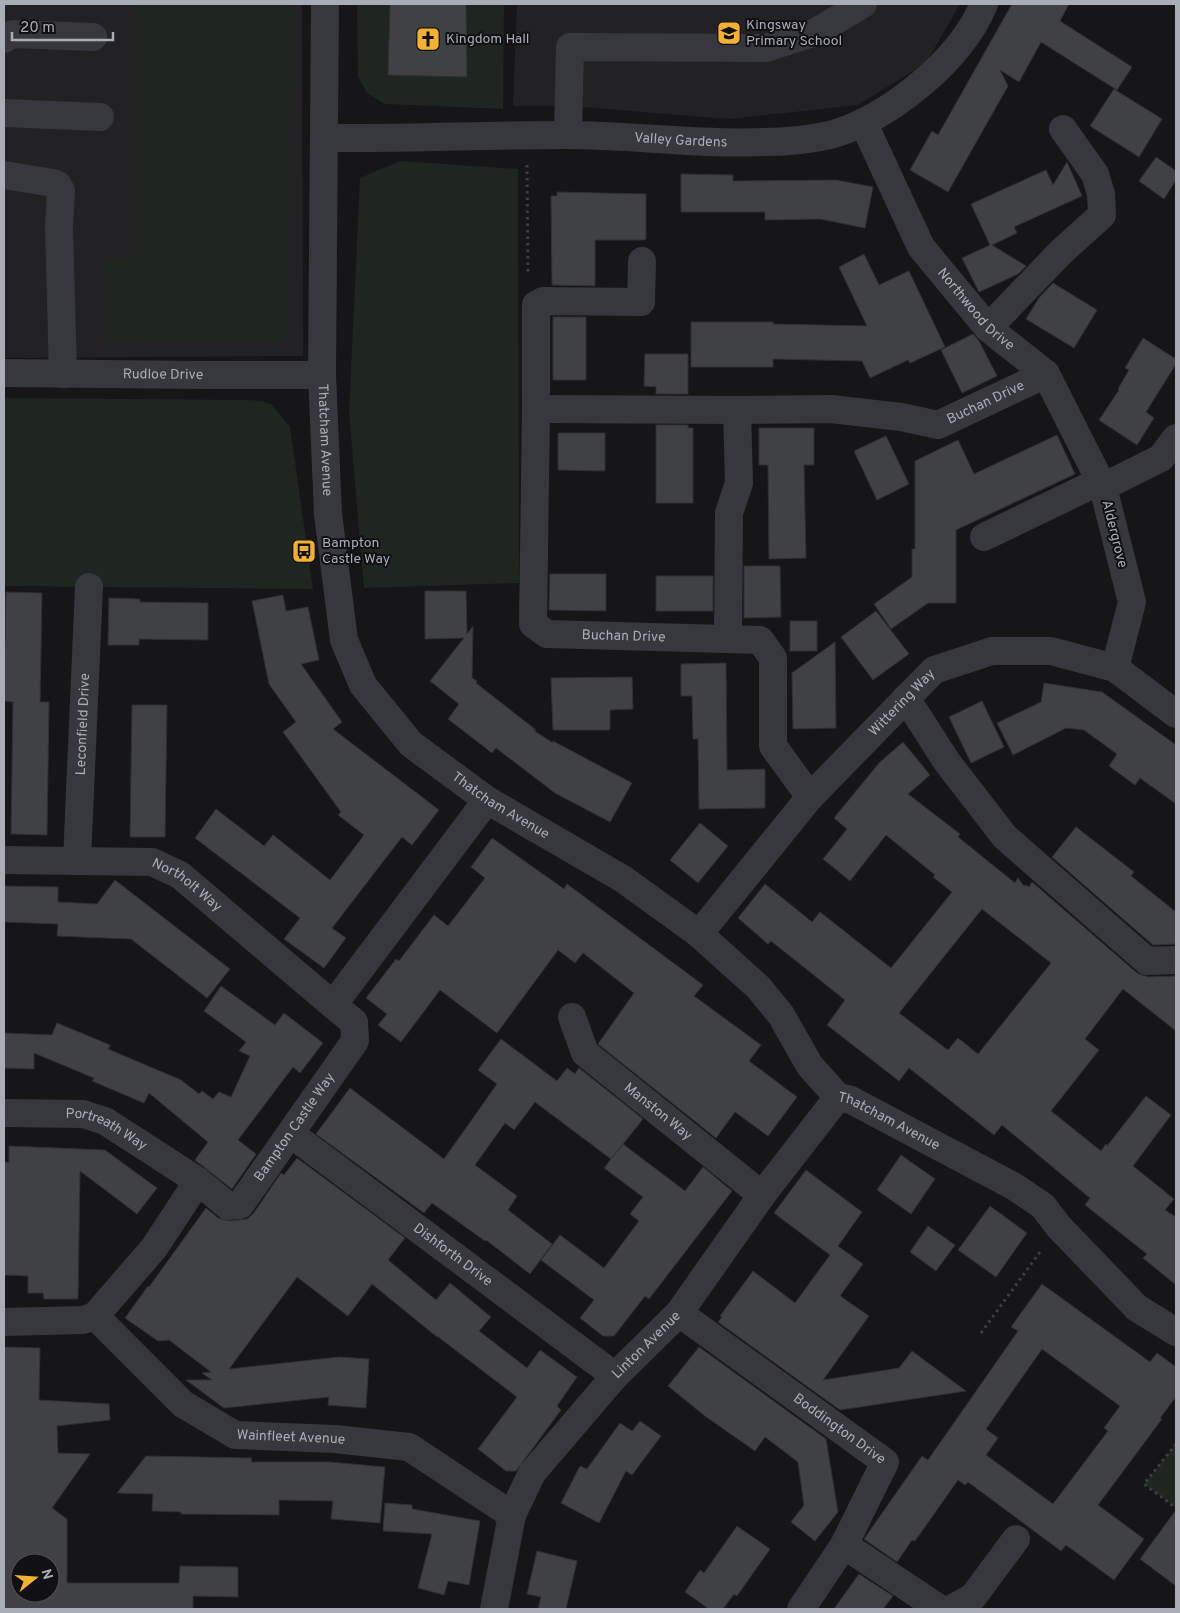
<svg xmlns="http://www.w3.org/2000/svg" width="1180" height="1613" font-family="Overpass,sans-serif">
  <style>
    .built { fill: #222225 }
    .green { fill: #1e261f }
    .building { fill: #404145; stroke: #303034; fill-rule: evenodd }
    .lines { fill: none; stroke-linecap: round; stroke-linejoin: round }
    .path { stroke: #3d3f44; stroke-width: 3; stroke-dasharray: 2.5 4; stroke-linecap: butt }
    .minor { stroke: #37383d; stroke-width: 28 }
    .labels { text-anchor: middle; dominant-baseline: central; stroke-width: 4; stroke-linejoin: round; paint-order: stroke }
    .poi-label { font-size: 14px; fill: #a8adb8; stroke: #111113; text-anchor: start }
    .street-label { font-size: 14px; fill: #a8adb8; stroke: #111113 }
  </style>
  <rect width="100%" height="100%" fill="#161618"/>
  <g class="built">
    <polygon points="4,4 302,4 303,356 4,358"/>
    <polygon points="517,4 960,4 926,63 858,105 730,119 569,106 513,106"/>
  </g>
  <g class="green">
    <polygon points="134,4 292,5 287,333 277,341 107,342 107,259 133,258"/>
    <polygon points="357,4 504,4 503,109 385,104 367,93 358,76"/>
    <polygon points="400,161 518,169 519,583 364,588 349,413 360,178"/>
    <polygon points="4,398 248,400 262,401 272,405 290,427 313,589 4,586"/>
    <polygon points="1176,1444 1176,1508 1144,1484"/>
  </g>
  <g class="building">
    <polygon points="390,4 466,4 467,77 388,75"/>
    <polygon points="1012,4 1069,4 1060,21 1132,67 1117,90 1041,42 1019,82 1000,70 1008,86 948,192 910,170 932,131 938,135"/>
    <polygon points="1114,89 1162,119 1139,157 1090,126"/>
    <polygon points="1156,157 1176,171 1176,180 1164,199 1139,181"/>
    <polygon points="1067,162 1082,196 1014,227 1017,233 992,245 1026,266 1018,274 979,292 962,258 990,245 971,204 1046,170 1053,185"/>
    <polygon points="681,174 733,175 733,181 836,180 873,187 865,228 820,219 765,220 765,212 681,212"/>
    <polygon points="557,192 646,194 646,239 644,240 595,240 595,286 552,285 551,196 557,196"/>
    <polygon points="864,254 879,285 909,271 945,347 910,363 908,360 870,378 862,361 773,359 773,367 691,367 691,322 773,322 773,324 867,326 839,267"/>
    <polygon points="1053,283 1097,310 1074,348 1026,319 1039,298"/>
    <rect x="553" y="317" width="33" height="63"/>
    <polygon points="973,334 979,341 997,376 962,393 941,350"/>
    <polygon points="1143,338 1176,359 1176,364 1146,412 1154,418 1137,445 1099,420 1119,390 1118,389 1129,370 1125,368"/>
    <polygon points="645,354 688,354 688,394 656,394 656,387 644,386"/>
    <polygon points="656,425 688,425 688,428 693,428 693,503 656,503"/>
    <polygon points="759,428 814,428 814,465 804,465 806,558 769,559 768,465 759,465"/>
    <polygon points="558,433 605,433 605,471 558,470"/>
    <polygon points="1057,435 1075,474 956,530 956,603 928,603 891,629 874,604 912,577 912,549 915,549 915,461 958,440 974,474"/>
    <polygon points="886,436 909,484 877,500 854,451"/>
    <polygon points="744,566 780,566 781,617 744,618"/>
    <polygon points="550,574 606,574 606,611 549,610"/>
    <rect x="656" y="576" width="57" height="35"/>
    <polygon points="425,591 466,591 467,634 473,626 472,678 477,681 476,683 536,730 533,730 553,743 553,741 632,783 610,822 555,793 496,748 492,753 448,719 459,704 430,681 464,638 425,639"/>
    <polygon points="6,592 42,593 40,702 49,702 47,835 11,834 13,702 4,701"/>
    <polygon points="283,595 286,611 308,607 319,660 301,664 342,722 333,729 439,810 412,845 402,837 332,928 346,938 324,968 284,939 300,918 195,838 216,809 264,846 273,835 330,880 364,835 338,815 341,812 283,732 296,722 269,684 252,601"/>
    <polygon points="109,598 140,599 140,602 208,603 208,640 139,639 139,645 108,645"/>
    <polygon points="876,611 909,654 873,680 841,637"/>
    <rect x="790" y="621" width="27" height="30"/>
    <polygon points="835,642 836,728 793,729 792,673"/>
    <polygon points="726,663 727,770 765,769 765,808 699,809 698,739 693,739 692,696 681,696 681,664"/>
    <polygon points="632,677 633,709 610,710 610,730 553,730 551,678"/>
    <polygon points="1044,683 1102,692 1176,745 1176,804 1140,778 1135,785 1109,766 1117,754 1084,730 1066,728 1013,755 997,723 1041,702"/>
    <polygon points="982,701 1004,747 971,763 949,717"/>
    <polygon points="132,705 167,705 165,837 130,837"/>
    <path d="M 903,742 L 930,775 L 908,794 L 960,834 L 958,837 L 1015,883 L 1018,878 L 1024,886 L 1026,885 L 1029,887 L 1032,882 L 1137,973 L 1148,977 L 1176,976 L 1176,1031 L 1123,989 L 1085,1039 L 1099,1050 L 1051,1111 L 1101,1151 L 1106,1144 L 1107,1146 L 1146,1096 L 1171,1115 L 1133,1166 L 1174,1199 L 1165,1210 L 1176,1217 L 1176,1285 L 1143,1258 L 1147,1254 L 1085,1205 L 1090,1198 L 1002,1125 L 994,1135 L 909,1068 L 899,1081 L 827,1025 L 845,1000 L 771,941 L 768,944 L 738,918 L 765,884 L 812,922 L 820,912 L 891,968 L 952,892 L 933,877 L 935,875 L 886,835 L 850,881 L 823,859 L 847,829 L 834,818 L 879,763 ZM 982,909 L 1051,963 L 978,1054 L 958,1038 L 948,1050 L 899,1013 Z"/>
    <polygon points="700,823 728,846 698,883 670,860"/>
    <polygon points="1076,827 1134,872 1131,876 1176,912 1176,944 1153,945 1052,857"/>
    <polygon points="492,838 564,889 567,884 703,985 694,996 761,1045 749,1061 797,1097 768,1136 735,1112 716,1138 598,1044 634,993 583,953 575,963 558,950 497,1033 440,990 401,1042 378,1025 387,1014 366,998 396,959 399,961 434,915 448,926 485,878 471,867"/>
    <polygon points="115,880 230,969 207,998 131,939 57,936 58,924 4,922 4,886 58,887 58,902 97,904"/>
    <polygon points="221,986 275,1025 284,1013 323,1043 300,1073 293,1067 238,1140 256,1154 232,1189 195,1160 208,1142 149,1093 144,1103 92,1081 94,1078 34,1053 34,1069 4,1068 4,1033 52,1035 57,1023 110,1045 108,1049 181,1080 199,1094 202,1091 213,1099 219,1092 231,1097 250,1056 239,1051 246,1042 204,1011"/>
    <polygon points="501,1039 557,1081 567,1068 575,1074 579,1068 643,1119 611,1159 535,1102 514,1130 505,1123 475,1165 517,1196 508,1210 552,1244 530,1274 486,1240 485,1241 432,1203 424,1213 316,1134 350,1088 444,1159 497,1084 478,1070"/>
    <polygon points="623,1144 685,1191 703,1167 732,1191 649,1299 645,1296 614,1336 603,1336 580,1318 594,1300 541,1260 560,1235 604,1268 639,1221 630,1214 643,1197 604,1168"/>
    <polygon points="9,1146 105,1150 157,1188 137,1214 80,1171 78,1299 44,1299 43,1293 28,1293 28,1276 4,1275 4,1162 9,1162"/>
    <polygon points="901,1155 935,1179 911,1214 877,1190"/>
    <polygon points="297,1158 405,1238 388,1260 436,1300 450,1283 491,1317 479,1331 527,1368 540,1350 577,1377 557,1406 561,1410 516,1471 506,1471 478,1449 517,1397 437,1336 437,1337 372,1284 348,1316 297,1277 229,1369 339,1357 369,1359 366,1408 328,1405 329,1397 224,1408 186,1380 212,1380 202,1373 211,1372 169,1340 158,1341 125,1318 148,1286 149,1287 206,1208 218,1218 229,1221 247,1219 253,1214 281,1173 284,1175"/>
    <polygon points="806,1170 862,1212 838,1246 863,1264 840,1296 869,1316 823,1380 899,1368 912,1351 966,1391 840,1410 718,1322 722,1317 720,1316 753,1271 795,1303 830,1255 774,1213"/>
    <polygon points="990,1206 1027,1233 996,1277 958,1250"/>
    <polygon points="928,1226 955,1245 936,1271 910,1252"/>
    <path d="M 1042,1284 L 1150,1362 L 1157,1353 L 1176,1367 L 1176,1397 L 1160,1418 L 1162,1419 L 1098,1505 L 1144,1539 L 1114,1580 L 1066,1545 L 1061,1551 L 968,1482 L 965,1485 L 958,1480 L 915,1541 L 912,1540 L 897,1562 L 864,1539 L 922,1456 L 928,1460 L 1018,1331 L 1011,1327 ZM 1042,1349 L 1120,1406 L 1104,1428 L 1108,1431 L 1053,1504 L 986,1455 L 998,1438 L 986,1429 Z"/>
    <path d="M 4,1347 L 40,1348 L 39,1400 L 109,1404 L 110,1420 L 57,1426 L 58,1453 L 90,1454 L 52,1508 L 67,1519 L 67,1583 L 179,1583 L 180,1566 L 238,1567 L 238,1597 L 193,1596 L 193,1609 L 4,1609 ZM 20,1563 L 50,1563 L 50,1593 L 20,1593 Z"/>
    <polygon points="699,1347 826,1439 838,1512 815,1541 791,1522 804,1505 798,1462 765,1437 755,1451 705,1416 668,1386"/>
    <polygon points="640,1421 661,1436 632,1475 626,1471 599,1523 561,1503 580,1466 587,1469 620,1423 632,1431"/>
    <polygon points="146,1456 252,1458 251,1462 330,1462 385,1467 380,1523 331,1519 333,1501 279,1500 279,1515 181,1514 181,1512 152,1511 153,1494 117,1493"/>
    <polygon points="385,1503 412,1505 412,1509 480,1521 469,1585 448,1581 444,1595 418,1588 432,1534 383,1531"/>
    <polygon points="1176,1510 1176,1586 1140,1559"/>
    <polygon points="737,1526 770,1549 737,1596 734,1594 723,1609 709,1609 685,1592 700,1570 704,1573"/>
    <polygon points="537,1551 577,1561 566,1609 538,1609 541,1597 527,1594"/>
    <polygon points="859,1574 893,1596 883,1609 834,1609"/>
  </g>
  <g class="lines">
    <g class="path">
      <polyline points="527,165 528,274"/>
      <polyline points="981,1333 1040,1252"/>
      <polyline points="1176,1444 1144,1484 1176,1508"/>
    </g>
    <g class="minor">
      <path id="s1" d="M 325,4 L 322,375 L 328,514 L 344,640 L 363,685 L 411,744 L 487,800 L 623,879 L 699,934 L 758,987 L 781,1015 L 810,1066 L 838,1097 L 851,1100 L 1015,1187 L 1043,1206 L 1059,1227 L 1137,1308 L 1176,1332"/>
      <polyline points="4,39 13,34 93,37"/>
      <polyline points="4,113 100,117"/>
      <path id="s2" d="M 863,122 L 921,247 L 988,328 L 1046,374 L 1103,487"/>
      <polyline points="568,135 570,47 766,48 816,32 863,4"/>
      <path id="s3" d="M 325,138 C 405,139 486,135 566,135 C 632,135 697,145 763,142 C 785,142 808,140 830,135 C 863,126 896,105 922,83 C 947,62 971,35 984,4"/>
      <polyline points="4,175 53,183 58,185 61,191 59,227 63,374"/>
      <path id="s4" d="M 642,261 L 641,302 L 543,301 L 536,305 L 536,409 L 533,624 L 547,634 L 760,640 L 773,658 L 773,746 L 810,797"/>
      <polyline points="988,328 1061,252 1102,215 1101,194 1095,174 1063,129"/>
      <path id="s5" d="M 4,373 L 203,375 L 322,375"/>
      <path id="s6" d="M 536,409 L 737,410 L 831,409 L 901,417 L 938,425 L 1046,374"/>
      <polyline points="984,537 1100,481"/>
      <polyline points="728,639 729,513 739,483 737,410"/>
      <polyline points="1115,668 1132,602 1103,487 1161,458 1176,438"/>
      <polyline points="906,698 947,762 1005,837 1147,961 1176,960"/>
      <path id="s7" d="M 4,860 L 152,862 L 180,875 L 333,1005"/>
      <path id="s8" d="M 77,860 L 89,587"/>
      <path id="s9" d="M 699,934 L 810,797 L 934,670 L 992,651 L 1051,651 L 1115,668 L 1176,714"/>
      <path id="s10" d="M 572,1017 L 585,1053 L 762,1195"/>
      <path id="s11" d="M 4,1113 L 83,1114 L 105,1121 L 198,1181"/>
      <path id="s12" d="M 291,1134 L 615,1376"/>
      <path id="s13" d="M 679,1313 L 885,1462 L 844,1545 L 801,1609"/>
      <path id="s14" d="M 95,1316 L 183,1404 L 235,1435 L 335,1439 L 409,1447 L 512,1515"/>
      <path id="s15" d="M 4,1322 L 83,1320 L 95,1316 L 154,1248 L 198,1181 L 228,1206 L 240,1205 L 355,1041 L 354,1022 L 333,1005 L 487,800"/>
      <polyline points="844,1545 940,1609"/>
      <path id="s16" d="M 494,1609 L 512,1515 L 532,1473 L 615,1376 L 679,1313 L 762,1195 L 838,1097"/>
      <polyline points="951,1609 973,1597 1016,1539"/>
    </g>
  </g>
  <defs>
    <g id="school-square" transform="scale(1.25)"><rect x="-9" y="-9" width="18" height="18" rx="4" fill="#f2b134" stroke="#111113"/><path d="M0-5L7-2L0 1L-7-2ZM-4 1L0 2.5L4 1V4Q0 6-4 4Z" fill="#111"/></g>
    <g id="church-square" transform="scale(1.25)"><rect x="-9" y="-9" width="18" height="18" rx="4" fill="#f2b134" stroke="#111113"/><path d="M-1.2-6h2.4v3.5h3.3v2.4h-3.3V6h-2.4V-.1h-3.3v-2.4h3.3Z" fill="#111"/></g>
    <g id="bus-square" transform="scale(1.25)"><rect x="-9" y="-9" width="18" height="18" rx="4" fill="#f2b134" stroke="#111113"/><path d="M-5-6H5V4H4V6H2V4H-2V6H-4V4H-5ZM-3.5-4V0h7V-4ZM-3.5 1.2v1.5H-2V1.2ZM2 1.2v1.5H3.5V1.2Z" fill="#111"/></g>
  </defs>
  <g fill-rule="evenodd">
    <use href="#school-square" x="729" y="33"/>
    <use href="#church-square" x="428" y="39"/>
    <use href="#bus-square" x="304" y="551"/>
  </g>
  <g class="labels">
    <g class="poi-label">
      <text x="746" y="25">Kingsway<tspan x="746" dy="16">Primary School</tspan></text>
      <text x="446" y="39">Kingdom Hall</text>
      <text x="322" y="543">Bampton<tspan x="322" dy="16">Castle Way</tspan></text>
    </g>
    <g class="street-label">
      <text stroke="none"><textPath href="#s3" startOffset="356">Valley Gardens</textPath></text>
      <text stroke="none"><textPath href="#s2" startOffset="221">Northwood Drive</textPath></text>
      <text stroke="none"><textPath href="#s5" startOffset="159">Rudloe Drive</textPath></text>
      <text stroke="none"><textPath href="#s6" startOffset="456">Buchan Drive</textPath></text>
      <text stroke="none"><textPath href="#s1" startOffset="436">Thatcham Avenue</textPath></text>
      <text transform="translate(1114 534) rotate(76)">Aldergrove</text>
      <text stroke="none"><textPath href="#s4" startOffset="560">Buchan Drive</textPath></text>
      <text stroke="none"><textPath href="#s9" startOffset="308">Wittering Way</textPath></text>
      <text stroke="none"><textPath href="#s8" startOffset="136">Leconfield Drive</textPath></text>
      <text stroke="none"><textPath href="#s1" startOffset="871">Thatcham Avenue</textPath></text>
      <text stroke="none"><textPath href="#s7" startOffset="190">Northolt Way</textPath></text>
      <text stroke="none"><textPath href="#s10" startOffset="132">Manston Way</textPath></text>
      <text stroke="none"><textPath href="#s1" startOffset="1380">Thatcham Avenue</textPath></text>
      <text stroke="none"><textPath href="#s15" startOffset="408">Bampton Castle Way</textPath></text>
      <text stroke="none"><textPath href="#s11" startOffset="106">Portreath Way</textPath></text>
      <text stroke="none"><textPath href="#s12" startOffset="202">Dishforth Drive</textPath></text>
      <text stroke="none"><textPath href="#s16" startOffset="314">Linton Avenue</textPath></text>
      <text stroke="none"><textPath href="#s13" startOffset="198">Boddington Drive</textPath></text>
      <text stroke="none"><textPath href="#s14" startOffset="241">Wainfleet Avenue</textPath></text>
    </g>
  </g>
  <rect width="1180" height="1613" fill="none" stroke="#a8adb8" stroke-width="10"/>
  <g transform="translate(35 1578) rotate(73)"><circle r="24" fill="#111113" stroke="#4d4f55"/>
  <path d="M0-4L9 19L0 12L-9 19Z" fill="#f2b134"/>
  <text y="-8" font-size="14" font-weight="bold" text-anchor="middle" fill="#a8adb8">N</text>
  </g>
  <path d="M12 32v8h101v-8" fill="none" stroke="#a8adb8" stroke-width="2.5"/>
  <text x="20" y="32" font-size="15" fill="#a8adb8" stroke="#111113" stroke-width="4" paint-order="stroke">20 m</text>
</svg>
